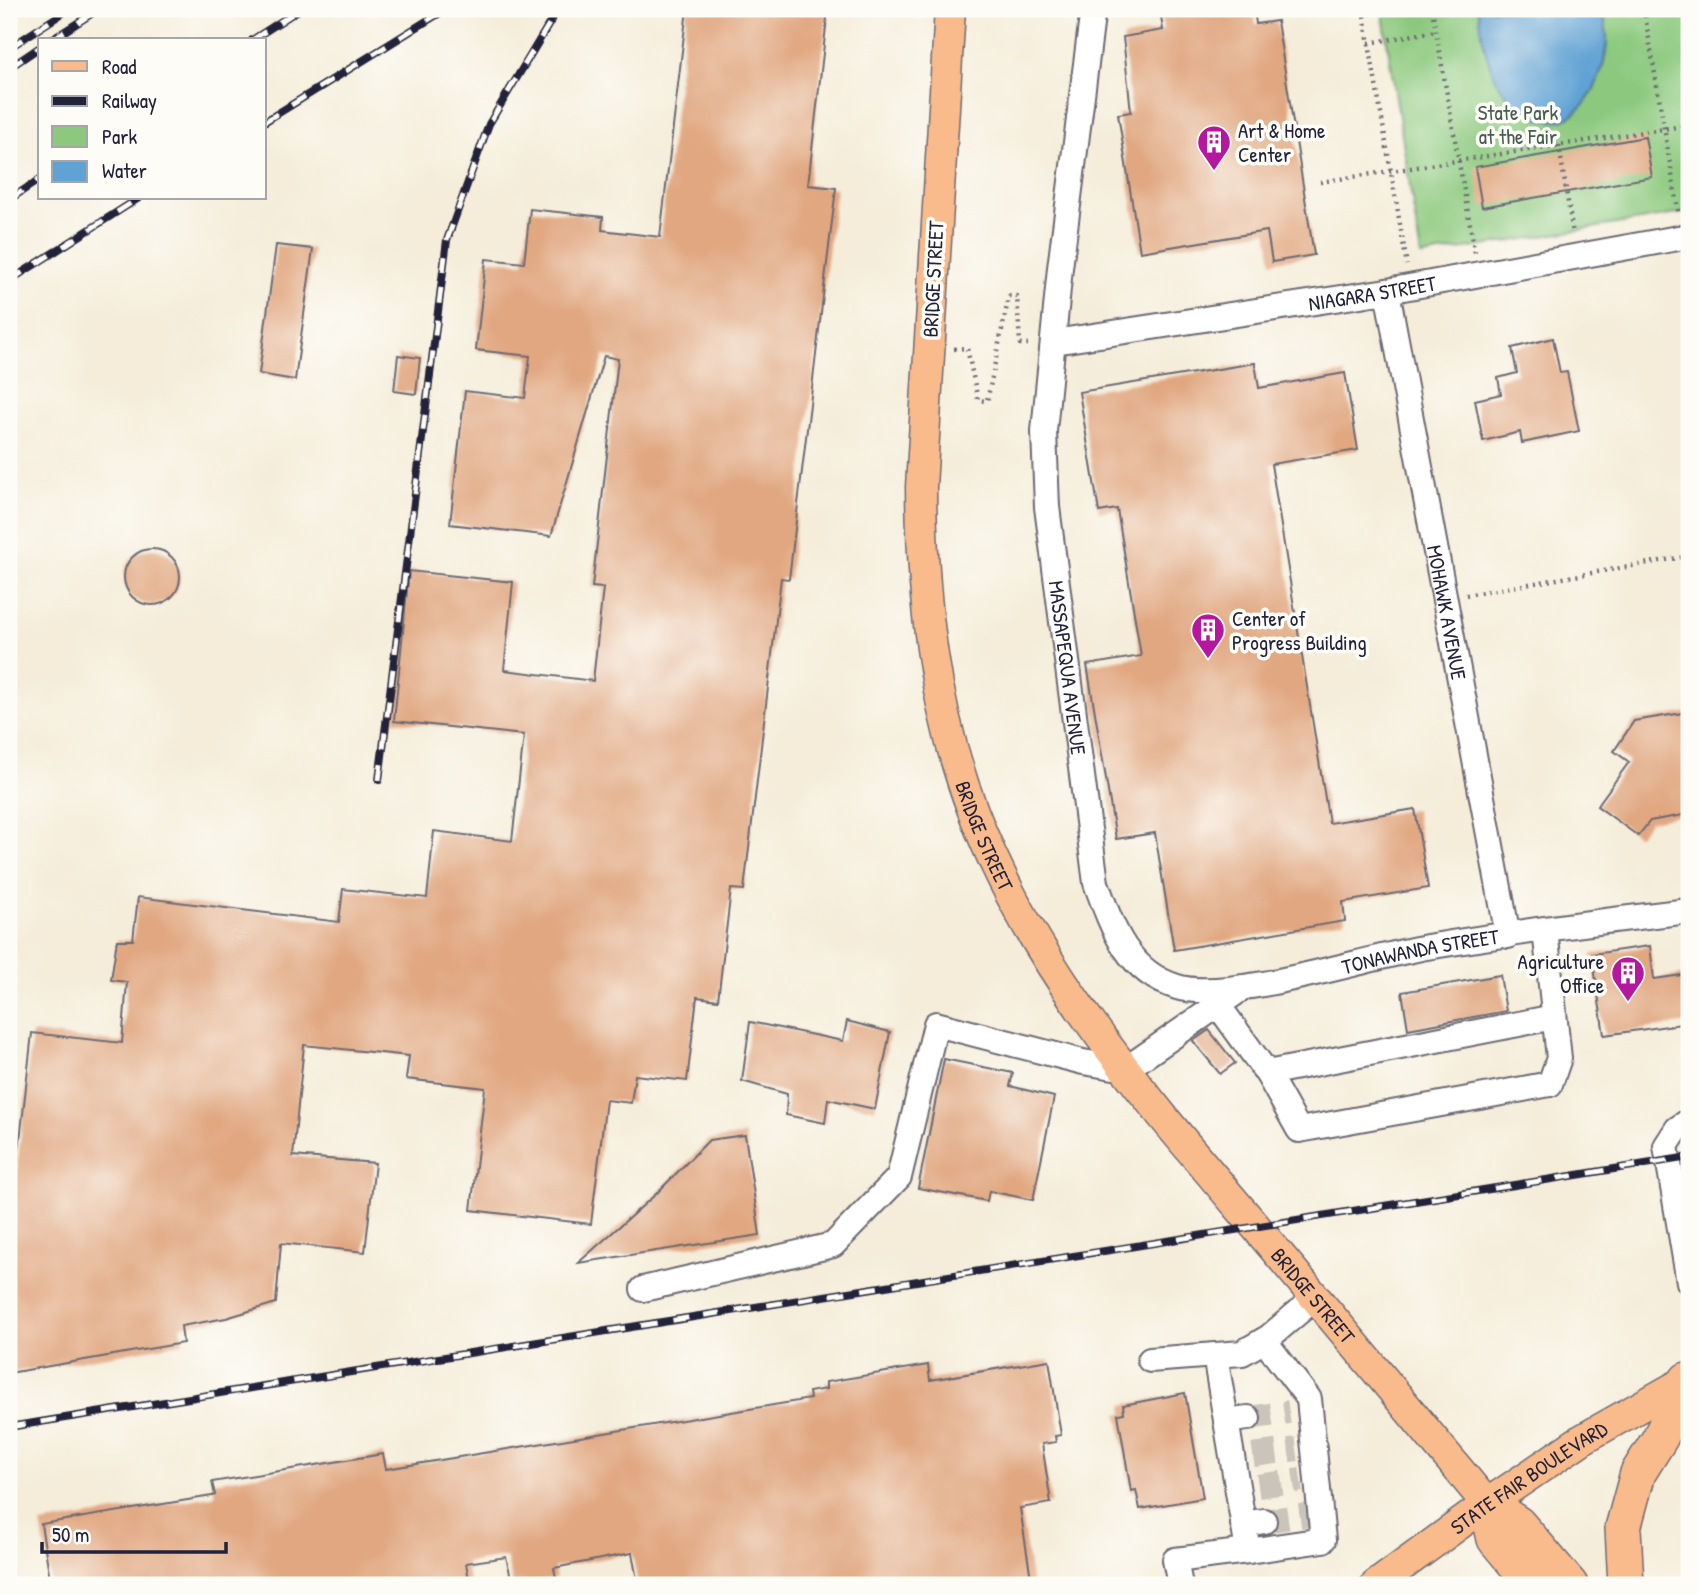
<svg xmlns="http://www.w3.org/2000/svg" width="1698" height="1594" font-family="'Patrick Hand',sans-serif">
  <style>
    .green { fill: #8cc97e; stroke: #57765c; stroke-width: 2 }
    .water { fill: #61a2d4; stroke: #426288; stroke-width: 2 }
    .building { fill: #e1a781 }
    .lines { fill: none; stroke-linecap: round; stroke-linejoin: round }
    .minor-tunnel { stroke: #cbc4ba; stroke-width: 24; stroke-dasharray: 24 12; stroke-linecap: butt }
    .minor-casing { stroke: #6c6973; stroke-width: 28 }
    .major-casing { stroke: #6c6973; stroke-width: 33 }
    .highway-casing { stroke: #6c6973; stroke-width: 38 }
    .path { stroke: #6c6973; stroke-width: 4.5; stroke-dasharray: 2 5; stroke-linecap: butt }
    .minor { stroke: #fff; stroke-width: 24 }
    .major { stroke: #fabb8c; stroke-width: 30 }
    .highway { stroke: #fabb8c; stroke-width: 35 }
    .rail-casing { stroke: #22223b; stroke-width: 8 }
    .rail { stroke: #fdfcf7; stroke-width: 5; stroke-dasharray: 16; stroke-linecap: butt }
    .labels { text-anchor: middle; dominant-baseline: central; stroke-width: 7; stroke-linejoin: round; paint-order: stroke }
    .park-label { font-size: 21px; fill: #475c52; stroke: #fdfcf7 }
    .poi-label { font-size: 21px; fill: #22223b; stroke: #fdfcf7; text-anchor: start }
    .street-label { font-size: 21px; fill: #22223b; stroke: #fdfcf7 }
  </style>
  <rect width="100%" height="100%" fill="#fdfcf7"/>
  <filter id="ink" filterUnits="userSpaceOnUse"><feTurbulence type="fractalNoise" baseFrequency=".0143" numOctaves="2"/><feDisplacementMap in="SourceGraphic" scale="14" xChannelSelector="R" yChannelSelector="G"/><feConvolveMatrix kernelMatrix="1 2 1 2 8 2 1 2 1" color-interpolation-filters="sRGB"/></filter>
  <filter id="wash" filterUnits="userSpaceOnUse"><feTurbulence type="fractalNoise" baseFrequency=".00686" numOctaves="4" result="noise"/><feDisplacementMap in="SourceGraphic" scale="28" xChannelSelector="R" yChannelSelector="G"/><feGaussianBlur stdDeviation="1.57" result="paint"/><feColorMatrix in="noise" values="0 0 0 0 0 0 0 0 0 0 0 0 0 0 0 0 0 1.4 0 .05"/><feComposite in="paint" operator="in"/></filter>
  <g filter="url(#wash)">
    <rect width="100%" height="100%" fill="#f5edda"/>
    <polygon class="green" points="1382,9 1689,9 1689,212 1421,256"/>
    <path class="water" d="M 1478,9 L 1602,9 C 1604,17 1606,27 1607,35 C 1608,75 1578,142 1532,115 C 1522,109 1510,100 1503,91 C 1486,68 1482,36 1478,9 Z"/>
    <g id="blocks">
      <g class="building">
        <polygon points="687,9 828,9 808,185 836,188 789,579 781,578 744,890 731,889 718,1000 697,997 687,1081 635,1075 631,1103 606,1100 591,1224 471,1210 485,1088 406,1079 409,1056 304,1045 293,1156 375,1163 365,1252 281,1243 276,1303 226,1318 181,1326 183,1343 9,1373 9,1239 32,1033 122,1043 127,982 111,980 117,940 133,940 138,897 339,922 343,889 427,898 434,831 512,841 524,735 394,721 409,571 513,582 504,670 593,681 603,588 592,587 618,359 604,356 551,536 450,524 465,391 525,398 530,356 476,350 486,259 524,263 530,209 603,217 602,230 660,237"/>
        <polygon points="1160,9 1254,9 1256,24 1277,21 1314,255 1272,262 1267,231 1140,252 1118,114 1131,112 1123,37 1163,30"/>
        <polygon points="1645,137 1652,177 1482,207 1475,167"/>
        <polygon points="276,245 313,249 295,380 259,374"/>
        <polygon points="1553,338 1560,373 1567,372 1579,431 1522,443 1520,432 1483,441 1475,400 1501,394 1498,378 1517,373 1512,348"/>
        <polygon points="398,355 420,358 416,394 394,391"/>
        <polygon points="1255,363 1259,388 1345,373 1358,450 1271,464 1329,823 1415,809 1428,888 1343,902 1345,921 1174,950 1155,833 1116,839 1087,665 1141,656 1117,509 1099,512 1079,392"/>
        <circle cx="152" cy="577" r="28"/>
        <polygon points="1689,712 1689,814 1650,821 1638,836 1597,806 1629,762 1614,751 1634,721"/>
        <polygon points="1650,946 1654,979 1689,974 1689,1023 1604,1035 1592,954"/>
        <polygon points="1500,975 1506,1011 1408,1029 1402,992"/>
        <polygon points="847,1021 890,1032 875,1109 828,1099 825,1123 786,1115 787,1094 742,1081 750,1022 843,1041"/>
        <polygon points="1209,1030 1235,1063 1220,1074 1193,1041"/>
        <polygon points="944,1059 1013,1073 1010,1086 1054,1097 1033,1200 989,1191 987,1201 918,1188"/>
        <polygon points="745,1135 760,1235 578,1263 656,1194 709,1140"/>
        <polygon points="1049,1360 1061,1435 1055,1436 1056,1442 1042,1444 1051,1503 1020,1508 1032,1585 638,1585 632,1553 554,1568 556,1578 513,1585 506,1557 466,1563 470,1585 51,1585 41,1524 212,1496 215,1495 212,1482 383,1454 386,1469 810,1399 809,1392 826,1389 826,1382 928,1365 930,1380"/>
        <polygon points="1185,1393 1203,1498 1140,1509 1136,1490 1131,1491 1118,1414 1124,1413 1123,1405"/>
      </g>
    </g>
  </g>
  <g filter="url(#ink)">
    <use href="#blocks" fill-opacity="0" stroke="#6c6973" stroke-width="2"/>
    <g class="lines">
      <g class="minor-tunnel">
        <polyline points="1248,1418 1289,1412"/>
        <polyline points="1253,1455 1297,1449"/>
        <polyline points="1258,1486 1301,1480"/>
        <polyline points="1264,1521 1307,1515"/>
      </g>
      <g class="minor-casing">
        <g id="minor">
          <path id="s1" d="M 1093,9 L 1060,268 L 1044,431 L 1047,507 L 1096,883 C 1112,927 1127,972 1177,987 C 1228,1003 1368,957 1427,947 C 1514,932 1602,921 1689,911"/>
          <path id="s2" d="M 1387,291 L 1508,936"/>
          <path id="s3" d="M 1054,342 L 1387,291 L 1689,236"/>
          <polyline points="1218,1005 1267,1073 1299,1130 1550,1084 1559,1058 1545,930"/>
          <polyline points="1267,1073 1554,1017"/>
          <polyline points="1689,1121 1677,1129 1666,1146 1689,1282"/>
          <polyline points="643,1289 833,1245 899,1177 936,1024 1083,1062 1126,1069 1244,987"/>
          <polyline points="1215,1355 1248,1551 1323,1540 1309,1399 1264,1340"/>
          <polyline points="1150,1360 1242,1353 1268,1338 1315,1298"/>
          <polyline points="1226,1421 1248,1418"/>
          <polyline points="1243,1524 1264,1521"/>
          <polyline points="1180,1585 1175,1560 1248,1551"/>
        </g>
      </g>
      <g class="major-casing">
        <g id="major">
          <path id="s4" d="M 950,9 L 921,487 C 922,597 933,707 973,811 C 1033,970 1147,1099 1255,1226 C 1333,1318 1410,1411 1487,1504"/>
          <path id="s5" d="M 1376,1585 L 1487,1504 L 1581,1440 L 1689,1379"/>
        </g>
      </g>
      <g class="highway-casing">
        <g id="highway">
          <polyline points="1487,1504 1518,1524 1570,1585"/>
          <polyline points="1487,1504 1495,1539 1533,1585"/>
          <polyline points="1626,1585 1623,1528 1638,1473 1660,1438 1687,1380"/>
        </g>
      </g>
      <g class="path">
        <polyline points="1363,9 1407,265"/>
        <polyline points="1432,9 1475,253"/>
        <polyline points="1644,9 1679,216"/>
        <polyline points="1369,43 1436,31"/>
        <polyline points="1559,145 1573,234"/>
        <polyline points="1320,182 1689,125"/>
        <polyline points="954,349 967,348 978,400 987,401 1009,296 1017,296 1020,344 1028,344"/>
        <polyline points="1466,595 1689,556"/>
        <polyline points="1687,935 1689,951"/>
      </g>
      <use href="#minor" class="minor"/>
      <use href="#major" class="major"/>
      <use href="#highway" class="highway"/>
      <g class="rail-casing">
        <g id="rail">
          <polyline points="51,40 99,9"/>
          <polyline points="252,40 300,9"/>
          <polyline points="9,48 69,9"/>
          <polyline points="9,68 40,47"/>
          <polyline points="264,122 446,9"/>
          <polyline points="9,200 40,179"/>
          <polyline points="9,281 139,198"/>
          <polyline points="379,780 447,240 489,124 558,9"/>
          <polyline points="9,1427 1689,1157"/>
        </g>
      </g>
      <use href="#rail" class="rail"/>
    </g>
  </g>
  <defs>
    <g id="building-pin" transform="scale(1.75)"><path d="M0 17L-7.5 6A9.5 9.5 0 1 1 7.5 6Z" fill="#b5179e" stroke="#fdfcf7"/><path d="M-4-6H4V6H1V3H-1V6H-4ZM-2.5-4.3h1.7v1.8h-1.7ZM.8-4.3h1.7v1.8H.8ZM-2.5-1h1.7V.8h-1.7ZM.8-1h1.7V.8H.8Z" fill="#fff"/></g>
  </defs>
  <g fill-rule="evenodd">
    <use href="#building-pin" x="1214" y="142"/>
    <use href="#building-pin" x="1208" y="630"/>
    <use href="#building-pin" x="1628" y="973"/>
  </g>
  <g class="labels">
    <g class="park-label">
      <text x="1518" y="112">State Park<tspan x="1518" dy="24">at the Fair</tspan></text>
    </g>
    <g class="poi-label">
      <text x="1238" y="130">Art &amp; Home<tspan x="1238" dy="24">Center</tspan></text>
      <text x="1232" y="618">Center of<tspan x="1232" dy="24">Progress Building</tspan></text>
      <text x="1604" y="961" text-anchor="end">Agriculture<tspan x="1604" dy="24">Office</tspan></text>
    </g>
    <g class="street-label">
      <text transform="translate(933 279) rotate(-87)">BRIDGE STREET</text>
      <text stroke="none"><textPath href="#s3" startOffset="322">NIAGARA STREET</textPath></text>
      <text stroke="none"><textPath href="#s2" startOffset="327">MOHAWK AVENUE</textPath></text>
      <text stroke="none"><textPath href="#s1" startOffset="663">MASSAPEQUA AVENUE</textPath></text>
      <text stroke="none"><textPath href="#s4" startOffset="836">BRIDGE STREET</textPath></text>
      <text stroke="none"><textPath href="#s1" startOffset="1265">TONAWANDA STREET</textPath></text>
      <text stroke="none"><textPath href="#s4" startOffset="1404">BRIDGE STREET</textPath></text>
      <text stroke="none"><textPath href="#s5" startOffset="187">STATE FAIR BOULEVARD</textPath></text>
    </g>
  </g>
  <rect width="1698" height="1594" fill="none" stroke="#fdfcf7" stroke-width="35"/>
  <rect x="38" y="38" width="228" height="161" fill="#fdfcf7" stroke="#a5a5ac" stroke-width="2"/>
  <rect x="52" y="61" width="35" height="10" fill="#fabb8c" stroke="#a5a5ac" stroke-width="2"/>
  <text x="102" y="74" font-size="21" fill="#22223b">Road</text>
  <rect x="52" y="96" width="35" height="10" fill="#22223b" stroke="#a5a5ac" stroke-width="2"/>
  <text x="102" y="108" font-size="21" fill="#22223b">Railway</text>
  <rect x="52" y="126" width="35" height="21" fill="#8cc97e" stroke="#a5a5ac" stroke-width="2"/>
  <text x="102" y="144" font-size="21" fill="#22223b">Park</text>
  <rect x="52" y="161" width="35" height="21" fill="#61a2d4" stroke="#a5a5ac" stroke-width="2"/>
  <text x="102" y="178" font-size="21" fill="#22223b">Water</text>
  <path d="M42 1542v10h184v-10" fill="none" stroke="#22223b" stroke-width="3.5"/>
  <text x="52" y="1542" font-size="21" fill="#22223b" stroke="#fdfcf7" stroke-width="5" paint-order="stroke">50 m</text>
</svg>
